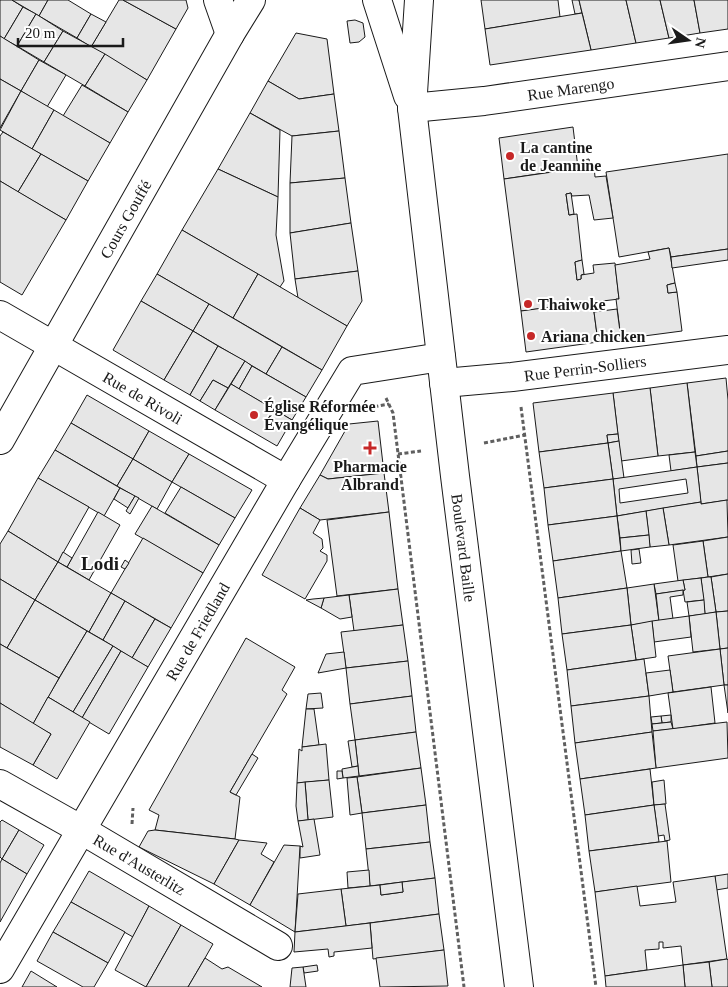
<svg xmlns="http://www.w3.org/2000/svg" width="728" height="987" font-family="'Times New Roman',serif">
  <style>
    .building { fill: #e6e6e6; stroke: #1a1a1a; fill-rule: evenodd }
    .lines { fill: none; stroke-linecap: round; stroke-linejoin: round }
    .street-casing { stroke: #1a1a1a; stroke-width: 30 }
    .secondary-casing { stroke: #1a1a1a; stroke-width: 30 }
    .path { stroke: #5f5f5f; stroke-width: 3; stroke-dasharray: 4 2.5; stroke-linecap: butt }
    .street { stroke: #fff; stroke-width: 28 }
    .secondary { stroke: #fff; stroke-width: 28 }
    .poi-dot { fill: #c62828; stroke: #fff; stroke-width: 2 }
    .labels { text-anchor: middle; dominant-baseline: central; stroke-width: 4; stroke-linejoin: round; paint-order: stroke }
    .street-label { font-size: 16px; fill: #1a1a1a; stroke: #fff }
    .poi-label { font-size: 16px; font-weight: bold; fill: #1a1a1a; stroke: #fff; text-anchor: start }
    .quarter-label { font-size: 19px; font-weight: bold; fill: #1a1a1a; stroke: #fff }
  </style>
  <rect width="100%" height="100%" fill="#fff"/>
  <g class="building">
    <polygon points="0,0 12,0 23,7 4,39 0,36"/>
    <polygon points="12,0 48,0 39,16"/>
    <polygon points="48,0 68,0 91,14 77,38 39,16"/>
    <polygon points="119,0 123,0 176,29 147,80 91,47"/>
    <polygon points="123,0 186,0 188,8 176,29"/>
    <polygon points="481,0 558,0 560,17 485,29"/>
    <polygon points="572,0 579,0 582,13 575,14"/>
    <polygon points="579,0 626,0 636,43 591,50"/>
    <polygon points="626,0 660,0 669,38 636,43"/>
    <polygon points="660,0 694,0 700,33 669,38"/>
    <polygon points="694,0 728,0 728,29 700,33"/>
    <polygon points="23,7 36,14 17,46 4,39"/>
    <polygon points="582,13 591,50 490,65 485,29"/>
    <polygon points="36,14 63,31 44,62 17,46"/>
    <polygon points="91,14 106,22 91,47 77,38"/>
    <polygon points="355,20 363,23 365,37 359,42 350,43 347,21"/>
    <polygon points="63,31 105,54 85,86 44,62"/>
    <polygon points="296,33 327,39 334,94 299,99 268,81"/>
    <polygon points="0,36 39,60 21,91 0,79"/>
    <polygon points="105,54 147,80 128,112 85,86"/>
    <polygon points="39,60 66,75 47,107 21,91"/>
    <polygon points="0,79 21,91 0,128"/>
    <polygon points="268,81 299,99 334,94 339,131 292,136 250,113"/>
    <polygon points="82,85 128,112 110,143 63,116"/>
    <polygon points="21,91 54,110 32,149 0,130"/>
    <polygon points="54,110 110,143 88,181 32,149"/>
    <polygon points="250,113 280,130 278,197 218,169"/>
    <polygon points="573,127 578,168 504,179 499,138"/>
    <polygon points="339,131 345,178 290,183 292,136"/>
    <polygon points="3,132 41,154 18,192 0,181 0,136"/>
    <polygon points="41,154 88,181 66,220 18,192"/>
    <polygon points="728,154 728,249 671,257 669,248 619,257 606,172"/>
    <polygon points="589,159 590,166 584,167 583,160"/>
    <polygon points="594,166 595,177 606,176 613,218 594,220 589,195 572,196 571,193 566,194 569,215 577,214 582,260 575,262 577,280 581,279 581,275 594,273 593,265 615,263 619,299 521,311 504,179"/>
    <polygon points="218,169 278,197 276,235 284,281 280,287 182,230"/>
    <polygon points="345,178 351,223 290,233 290,183"/>
    <polygon points="0,181 66,220 22,295 0,282"/>
    <polygon points="571,193 574,214 569,215 566,194"/>
    <polygon points="351,223 358,271 295,279 290,233"/>
    <polygon points="182,230 258,274 233,318 157,274"/>
    <polygon points="669,248 675,283 667,285 668,293 677,292 682,331 621,339 616,299 619,299 615,265 650,259 648,252"/>
    <polygon points="728,249 728,260 672,268 671,257"/>
    <polygon points="582,260 584,274 581,275 581,279 577,280 575,262"/>
    <polygon points="358,271 362,301 347,326 298,298 295,279"/>
    <polygon points="157,274 209,304 193,331 141,301"/>
    <polygon points="258,274 347,326 322,370 233,318"/>
    <polygon points="675,283 677,292 668,293 667,285"/>
    <polygon points="141,301 193,331 164,380 113,350"/>
    <polygon points="595,301 595,307 602,306 602,311 594,312 598,342 526,352 521,311"/>
    <polygon points="209,304 282,347 266,374 193,331"/>
    <polygon points="617,309 621,339 598,342 594,312"/>
    <polygon points="193,331 218,346 190,395 164,380"/>
    <polygon points="218,346 245,361 228,388 213,380 200,401 190,395"/>
    <polygon points="282,347 322,370 306,397 266,374"/>
    <polygon points="245,361 252,366 239,389 231,384"/>
    <polygon points="252,366 306,397 292,420 239,389"/>
    <polygon points="726,378 728,400 728,451 696,456 687,383"/>
    <polygon points="213,380 228,388 215,410 200,401"/>
    <polygon points="687,383 695,452 658,456 650,388"/>
    <polygon points="231,384 292,420 277,446 215,410"/>
    <polygon points="650,388 658,456 621,461 613,393"/>
    <polygon points="613,393 618,434 607,435 608,443 539,452 533,403"/>
    <polygon points="87,395 149,431 133,459 71,423"/>
    <polygon points="378,421 384,473 328,479 320,475 349,424"/>
    <polygon points="71,423 133,459 117,486 55,450"/>
    <polygon points="149,431 189,454 172,482 133,459"/>
    <polygon points="618,434 619,441 608,443 607,435"/>
    <polygon points="619,441 624,478 613,479 608,443"/>
    <polygon points="608,443 613,479 544,488 539,452"/>
    <polygon points="55,450 120,488 104,516 38,478"/>
    <polygon points="728,451 728,463 697,467 696,456"/>
    <polygon points="695,452 697,467 671,471 669,455"/>
    <polygon points="189,454 252,490 235,518 172,482"/>
    <polygon points="133,459 172,482 157,509 117,486"/>
    <polygon points="728,463 728,500 701,504 697,467"/>
    <path d="M 697,467 L 701,502 L 617,516 L 613,479 ZM 686,479 L 688,493 L 620,503 L 619,489 Z"/>
    <polygon points="384,473 389,512 320,520 300,508 320,475 328,479"/>
    <polygon points="38,478 89,507 58,562 8,531"/>
    <polygon points="613,479 617,516 548,525 544,488"/>
    <polygon points="181,487 235,518 219,545 165,513"/>
    <polygon points="120,488 135,496 128,508 114,499"/>
    <polygon points="135,496 139,498 130,514 126,511"/>
    <polygon points="727,500 728,537 669,545 663,508 701,502 701,504"/>
    <polygon points="152,506 219,545 203,573 135,534"/>
    <polygon points="300,508 320,520 313,533 322,539 323,548 320,551 327,555 327,561 305,599 262,575"/>
    <polygon points="663,508 669,545 650,547 646,511"/>
    <polygon points="646,511 649,535 620,538 617,516"/>
    <polygon points="98,512 120,525 89,580 67,567"/>
    <polygon points="389,512 398,589 337,596 327,520"/>
    <polygon points="617,516 621,551 553,561 548,525"/>
    <polygon points="8,531 58,562 35,600 0,579 0,544"/>
    <polygon points="649,535 650,547 621,551 620,538"/>
    <polygon points="728,537 728,574 708,577 703,541"/>
    <polygon points="143,538 203,573 171,628 111,593"/>
    <polygon points="703,541 708,577 678,581 673,545"/>
    <polygon points="639,549 641,563 632,564 631,550"/>
    <polygon points="621,551 627,588 558,598 553,561"/>
    <polygon points="63,552 72,558 67,567 58,562"/>
    <polygon points="125,560 129,563 125,569 121,567"/>
    <polygon points="58,562 111,593 89,632 35,600"/>
    <polygon points="728,574 728,611 716,612 711,577"/>
    <polygon points="708,577 711,577 716,612 705,614 701,578"/>
    <polygon points="701,578 704,600 685,602 683,590 685,590 683,580"/>
    <polygon points="0,579 35,600 7,648 0,644"/>
    <polygon points="683,580 685,590 656,594 654,584"/>
    <polygon points="654,584 659,621 631,625 627,588"/>
    <polygon points="627,588 631,625 562,634 558,598"/>
    <polygon points="398,589 403,625 354,631 349,595"/>
    <polygon points="683,590 683,595 670,597 673,619 659,621 656,594"/>
    <polygon points="111,593 125,601 103,640 89,632"/>
    <polygon points="349,595 352,617 340,619 321,608 324,598"/>
    <polygon points="324,598 321,608 306,600 313,599"/>
    <polygon points="35,600 87,631 59,678 7,648"/>
    <polygon points="704,600 705,614 689,616 687,602"/>
    <polygon points="125,601 155,619 132,658 103,640"/>
    <polygon points="728,611 728,648 720,649 716,612"/>
    <polygon points="716,612 720,649 693,652 689,616"/>
    <polygon points="689,616 691,637 654,642 652,621"/>
    <polygon points="155,619 171,628 148,667 132,658"/>
    <polygon points="652,621 656,657 636,660 631,625"/>
    <polygon points="403,625 408,661 346,668 341,632"/>
    <polygon points="631,625 636,660 567,670 562,634"/>
    <polygon points="87,631 113,646 73,712 48,697"/>
    <polygon points="246,638 295,667 282,690 287,694 230,792 240,797 235,839 155,830 159,815 149,810"/>
    <polygon points="0,644 59,678 33,724 0,703"/>
    <polygon points="113,646 121,651 82,718 73,712"/>
    <polygon points="728,648 728,685 724,685 720,649"/>
    <polygon points="720,649 724,685 673,692 668,656"/>
    <polygon points="121,651 148,667 109,734 82,718"/>
    <polygon points="344,652 346,668 318,673 326,654"/>
    <polygon points="644,659 649,696 571,706 567,670"/>
    <polygon points="408,661 412,696 350,704 346,668"/>
    <polygon points="670,670 673,692 649,696 646,673"/>
    <polygon points="724,685 728,685 728,713"/>
    <polygon points="711,687 715,723 673,729 668,693"/>
    <polygon points="321,693 323,708 306,709 308,694"/>
    <polygon points="412,696 416,732 355,740 350,704"/>
    <polygon points="649,696 652,732 575,743 571,706"/>
    <polygon points="48,697 90,722 57,779 33,765 51,734 33,724"/>
    <polygon points="0,703 51,734 33,765 0,747"/>
    <polygon points="306,709 314,709 319,745 302,747"/>
    <polygon points="671,715 671,722 662,723 661,716"/>
    <polygon points="661,716 662,723 652,724 651,717"/>
    <polygon points="671,722 673,729 653,731 652,724"/>
    <polygon points="727,722 728,758 656,768 653,731"/>
    <polygon points="416,732 421,768 359,776 355,740"/>
    <polygon points="652,732 656,768 580,779 575,743"/>
    <polygon points="355,740 358,766 352,767 348,741"/>
    <polygon points="326,744 329,780 297,783 299,749 302,751 302,747"/>
    <polygon points="252,754 258,758 236,795 230,792"/>
    <polygon points="358,766 359,776 343,778 342,769"/>
    <polygon points="421,768 426,805 362,813 357,777"/>
    <polygon points="650,769 654,805 585,815 580,779"/>
    <polygon points="337,771 342,771 343,778 337,779"/>
    <polygon points="357,777 362,813 350,815 347,778"/>
    <polygon points="329,780 333,817 308,820 305,782"/>
    <polygon points="664,780 666,804 654,805 652,782"/>
    <polygon points="305,782 308,820 298,821 296,806 297,783"/>
    <polygon points="665,804 670,840 665,841 664,835 658,836 654,805"/>
    <polygon points="426,805 430,842 366,849 362,813"/>
    <polygon points="654,805 659,842 589,851 585,815"/>
    <polygon points="314,819 320,855 300,858 300,846 303,847 298,821"/>
    <polygon points="2,820 19,830 2,859 0,857 0,822"/>
    <polygon points="19,830 44,845 27,874 2,859"/>
    <polygon points="155,830 235,839 239,840 214,884 139,847 148,831"/>
    <polygon points="239,840 267,843 261,854 274,862 250,905 214,884"/>
    <polygon points="667,841 671,882 595,892 589,851"/>
    <polygon points="430,842 435,878 370,886 366,849"/>
    <polygon points="284,845 300,846 295,932 250,905"/>
    <polygon points="2,859 27,874 0,922 0,863"/>
    <polygon points="369,870 370,886 348,888 347,872"/>
    <polygon points="89,871 149,906 133,937 71,902"/>
    <polygon points="728,874 728,888 716,890 715,876"/>
    <polygon points="715,876 727,959 683,965 681,946 663,948 663,942 659,942 659,949 645,950 647,970 605,976 595,892 637,886 640,906 676,902 673,882"/>
    <polygon points="435,878 439,914 346,926 341,889 380,885 381,895 403,892 402,882"/>
    <polygon points="402,882 403,892 381,895 380,885"/>
    <polygon points="341,889 346,926 295,932 298,894"/>
    <polygon points="71,902 125,932 108,963 53,932"/>
    <polygon points="149,906 181,925 146,987 115,970"/>
    <polygon points="439,914 444,950 373,959 370,923"/>
    <polygon points="370,923 372,948 334,952 334,956 329,957 328,949 294,952 295,932"/>
    <polygon points="181,925 213,944 205,958 188,987 146,987"/>
    <polygon points="53,932 108,963 94,987 83,987 37,961"/>
    <polygon points="444,950 448,986 380,987 376,958"/>
    <polygon points="205,958 222,969 228,967 262,987 188,987"/>
    <polygon points="727,959 728,960 728,987 712,987 709,962"/>
    <polygon points="709,962 712,987 685,987 683,965"/>
    <polygon points="317,965 318,971 304,973 303,967"/>
    <polygon points="683,965 685,987 606,987 605,976"/>
    <polygon points="303,967 306,987 290,987 292,968"/>
    <polygon points="31,971 57,987 22,987"/>
  </g>
  <g class="lines">
    <g class="street-casing">
      <g id="street">
        <polyline points="218,0 230,34"/>
        <path id="s1" d="M 412,108 L 484,101 L 728,66"/>
        <path id="s2" d="M 0,315 L 286,480"/>
        <path id="s3" d="M 444,383 L 512,377 L 728,350"/>
        <path id="s4" d="M 0,784 L 80,829 L 278,946"/>
        <path id="s5" d="M 0,969 L 286,480 L 352,371 L 441,357"/>
      </g>
    </g>
    <g class="secondary-casing">
      <g id="secondary">
        <polyline points="377,0 408,96"/>
        <path id="s6" d="M 419,0 L 412,108 L 455,476 L 519,987"/>
        <path id="s7" d="M 0,440 L 230,34 L 251,0"/>
      </g>
    </g>
    <g class="path">
      <polyline points="386,398 393,413 464,987"/>
      <polyline points="521,407 596,987"/>
      <polyline points="368,408 389,404"/>
      <polyline points="484,443 525,435"/>
      <polyline points="398,454 421,451"/>
      <polyline points="132,824 133,808"/>
    </g>
    <use href="#street" class="street"/>
    <use href="#secondary" class="secondary"/>
  </g>
  <g class="poi-dot">
    <circle cx="510" cy="156" r="5"/>
    <circle cx="528" cy="304" r="5"/>
    <circle cx="531" cy="336" r="5"/>
    <circle cx="254" cy="415" r="5"/>
    <path d="M367.5 440.5h5v5h5v5h-5v5h-5v-5h-5v-5h5z"/>
  </g>
  <g class="labels">
    <g class="street-label">
      <text stroke="none"><textPath href="#s1" startOffset="160">Rue Marengo</textPath></text>
      <text stroke="none"><textPath href="#s7" startOffset="254">Cours Gouffé</textPath></text>
      <text stroke="none"><textPath href="#s3" startOffset="142">Rue Perrin-Solliers</textPath></text>
      <text stroke="none"><textPath href="#s2" startOffset="165">Rue de Rivoli</textPath></text>
      <text stroke="none"><textPath href="#s6" startOffset="551">Boulevard Baille</textPath></text>
      <text stroke="none"><textPath href="#s5" startOffset="391">Rue de Friedland</textPath></text>
      <text stroke="none"><textPath href="#s4" startOffset="161">Rue d'Austerlitz</textPath></text>
    </g>
    <g class="poi-label">
      <text x="520" y="147">La cantine<tspan x="520" dy="18">de Jeannine</tspan></text>
      <text x="538" y="304">Thaiwoke</text>
      <text x="541" y="336">Ariana chicken</text>
      <text x="264" y="406">Église Réformée<tspan x="264" dy="18">Évangélique</tspan></text>
      <text x="370" y="466" text-anchor="middle">Pharmacie<tspan x="370" dy="18">Albrand</tspan></text>
    </g>
    <g class="quarter-label">
      <text x="100" y="563">Lodi</text>
    </g>
  </g>
  <g transform="translate(688 40) rotate(103)" stroke="#ffffff" stroke-width="4" paint-order="stroke">
  <path d="M0-4L9 19L0 12L-9 19Z" fill="#1a1a1a"/>
  <text y="-8" font-size="14" font-weight="bold" text-anchor="middle" fill="#1a1a1a">N</text>
  </g>
  <path d="M18 38v8h105v-8" fill="none" stroke="#1a1a1a" stroke-width="2.5"/>
  <text x="25" y="38" font-size="15" fill="#1a1a1a" stroke="#ffffff" stroke-width="4" paint-order="stroke">20 m</text>
</svg>
